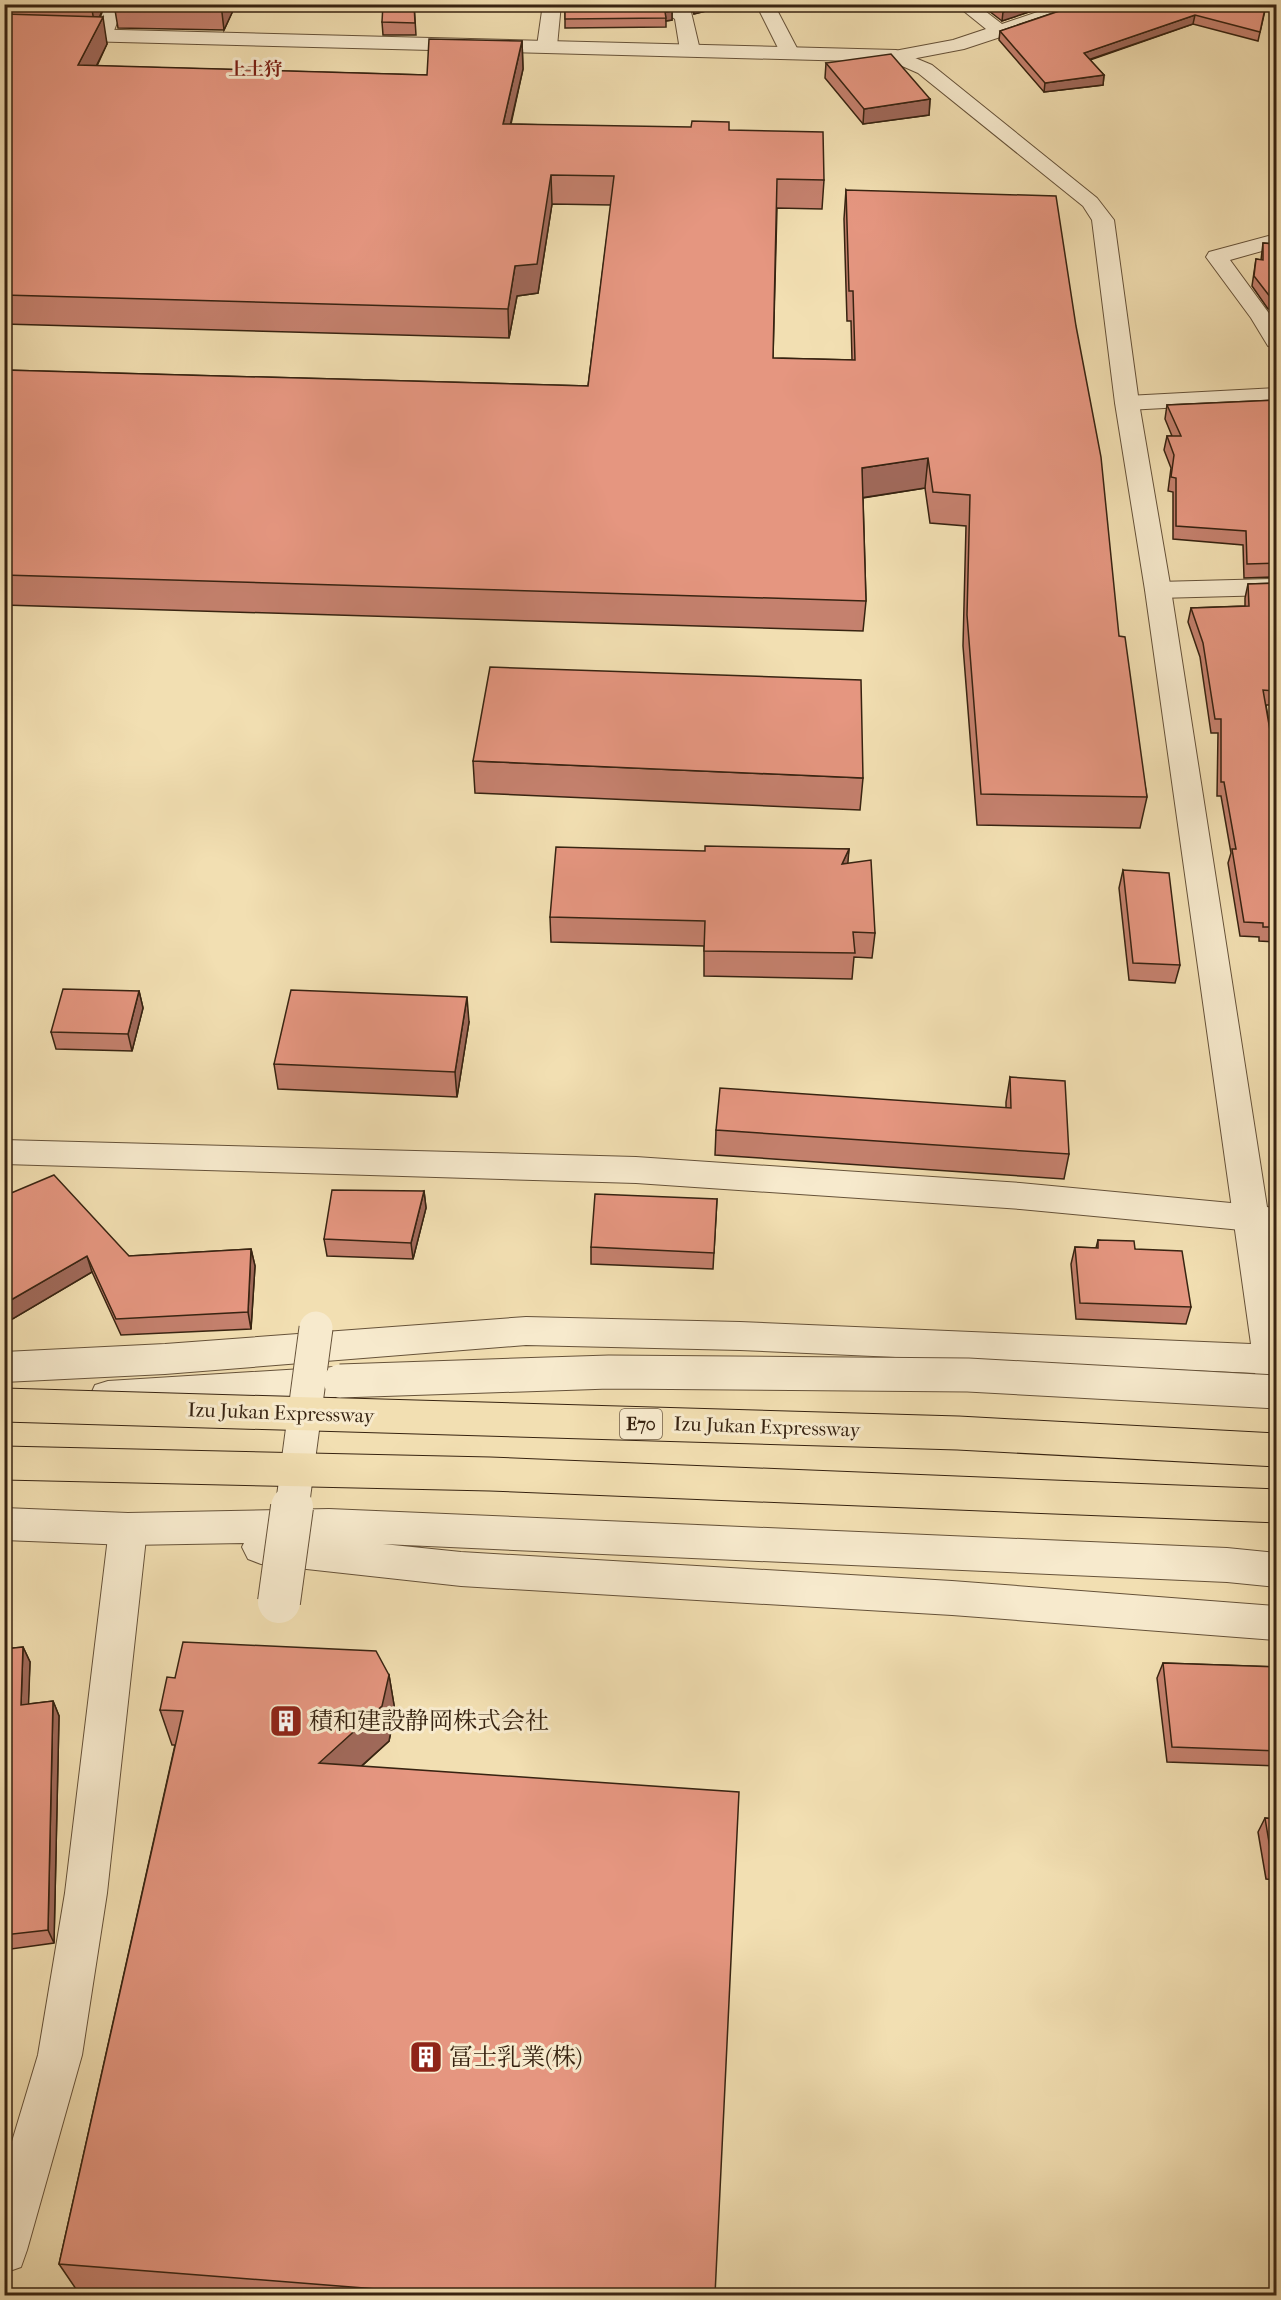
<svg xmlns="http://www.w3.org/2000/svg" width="1281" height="2300" font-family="'IM FELL French Canon','Noto Serif JP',serif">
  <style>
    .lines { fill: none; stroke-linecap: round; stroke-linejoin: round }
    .minor-casing { stroke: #665239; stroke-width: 2 }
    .tertiary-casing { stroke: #665239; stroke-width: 2 }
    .minor { fill: #f7eacd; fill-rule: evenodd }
    .tertiary { fill: #f7eacd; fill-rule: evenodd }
    .pedestrian-bridge-far1-casing { stroke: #665239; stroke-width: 35; stroke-linecap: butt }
    .pedestrian-bridge-casing { stroke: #665239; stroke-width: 44; stroke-linecap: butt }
    .tertiary-bridge-casing { stroke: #665239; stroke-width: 35; stroke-linecap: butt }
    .motorway-bridge-casing { stroke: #372311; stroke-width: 35; stroke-linecap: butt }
    .pedestrian-bridge-far1 { stroke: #f7eacd; stroke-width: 33 }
    .pedestrian-bridge { stroke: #f7eacd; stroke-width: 42 }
    .tertiary-bridge { stroke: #f7eacd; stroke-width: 33 }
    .motorway-bridge { stroke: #f2dfb2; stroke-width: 33 }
    .wall { fill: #c5816e; stroke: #372311; stroke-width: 1.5 }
    .shaded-wall { fill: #a0695a; stroke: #372311; stroke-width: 1.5 }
    .building { fill: #e59680; stroke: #372311; stroke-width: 1.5 }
    .labels { text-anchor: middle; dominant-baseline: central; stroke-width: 6; stroke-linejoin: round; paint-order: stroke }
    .far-quarter-label { font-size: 18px; font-weight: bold; fill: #7a1f14; stroke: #f7eacd }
    .shield { fill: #f7eacd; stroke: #715f49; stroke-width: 1.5 }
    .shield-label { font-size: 18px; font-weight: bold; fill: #372311 }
    .street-label { font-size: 20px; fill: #372311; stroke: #f7eacd }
    .near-poi-label { font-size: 24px; fill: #372311; stroke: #f7eacd; text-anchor: start }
  </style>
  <rect width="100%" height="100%" fill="#f2dfb2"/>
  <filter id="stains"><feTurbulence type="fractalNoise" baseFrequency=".00333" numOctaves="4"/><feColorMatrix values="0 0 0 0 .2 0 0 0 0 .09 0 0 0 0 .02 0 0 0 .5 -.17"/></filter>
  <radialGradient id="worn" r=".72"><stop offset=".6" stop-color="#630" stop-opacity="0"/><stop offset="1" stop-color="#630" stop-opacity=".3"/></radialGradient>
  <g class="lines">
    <g class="minor-casing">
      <g id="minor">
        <polygon points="106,4 124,4 112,36 110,40 96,40 94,36"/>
        <polygon points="543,4 561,4 557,46 554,50 540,50 537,46"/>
        <polygon points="652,4 676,4 691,12 700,50 697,54 683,54 680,50 675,19"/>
        <polygon points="760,4 778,4 777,10 799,52 796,56 782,56 759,10"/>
        <polygon points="955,4 976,4 1002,24 1061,4 1090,4 1088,8 964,49 896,62 889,60 886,56 889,52 953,40 986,29"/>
        <polygon points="1276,234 1276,247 1230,260 1276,323 1276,348 1268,346 1251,318 1206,257 1209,252"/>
        <polygon points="1276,388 1276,402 1127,410 1119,408 1115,403 1119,398 1127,396"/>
        <polygon points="1276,579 1276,595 1158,598 1149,595 1145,590 1149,585 1158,582"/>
        <polygon points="4,1140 636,1157 1020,1183 1252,1205 1264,1209 1269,1218 1264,1227 1252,1231 1020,1209 636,1183 4,1164"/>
        <polygon points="128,1513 141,1517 147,1529 107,1893 82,2055 27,2250 21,2267 4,2273 4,2168 38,2055 65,1893 109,1529 115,1517"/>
      </g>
    </g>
    <g class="tertiary-casing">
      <g id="tertiary">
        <polygon points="4,27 896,50 932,65 1097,198 1114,220 1139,403 1171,590 1267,1207 1276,1209 1276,1235 1271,1234 1276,1271 1276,1394 1261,1390 1255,1373 740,1350 526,1345 165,1374 4,1382 4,1352 165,1344 526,1317 740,1322 1251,1344 1145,590 1115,403 1092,220 1083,206 918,73 893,62 4,39"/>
        <polygon points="335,1367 348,1372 353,1382 348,1392 335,1397 108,1411 95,1407 90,1396 95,1385 108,1381"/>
        <polygon points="4,1508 128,1513 329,1509 1227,1548 1276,1553 1276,1587 1227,1582 383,1544 461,1552 952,1581 1276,1606 1276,1640 952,1615 461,1586 261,1564 248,1559 242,1547 244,1543 128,1545 4,1540"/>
      </g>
    </g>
    <use href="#minor" class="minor"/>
    <use href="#tertiary" class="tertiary"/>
    <g class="pedestrian-bridge-far1-casing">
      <polyline id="pedestrian-bridge-far1" points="292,1508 316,1328"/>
    </g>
    <g class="pedestrian-bridge-casing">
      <polyline id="pedestrian-bridge" points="279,1602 292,1507"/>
    </g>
    <g class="tertiary-bridge-casing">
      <polyline id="tertiary-bridge" points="340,1381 609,1372 968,1375 1276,1392"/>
    </g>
    <g class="motorway-bridge-casing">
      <g id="motorway-bridge">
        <polyline points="4,1405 958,1433 1276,1450"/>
        <polyline points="4,1463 490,1474 1276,1506"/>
      </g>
    </g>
    <use href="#pedestrian-bridge-far1" class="pedestrian-bridge-far1"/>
    <use href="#pedestrian-bridge" class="pedestrian-bridge"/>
    <use href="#tertiary-bridge" class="tertiary-bridge"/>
    <use href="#motorway-bridge" class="motorway-bridge"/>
  </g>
  <g class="wall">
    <polygon points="4,4 105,4 100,17 107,44 97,66 427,75 522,41 523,69 511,124 729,130 824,180 822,209 777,208 773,358 852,360 851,321 847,321 844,219 846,190 1119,636 1147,797 1140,828 977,825 963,646 966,526 930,523 925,488 863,498 866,601 863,631 4,605 4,370 588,386 611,205 552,204 538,293 517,296 509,338 4,324"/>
    <polygon points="114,4 236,4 224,30 118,28"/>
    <polygon points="414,4 416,35 383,35 382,22"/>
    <polygon points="565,4 672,11 672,20 666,21 666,27 565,28"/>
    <polygon points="682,4 734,4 694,14 692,10"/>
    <polygon points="980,4 1053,4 1002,21"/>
    <polygon points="1080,4 1276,4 1276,8 1266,6 1258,41 1193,24 1090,60 1104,75 1103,85 1044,92 999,40 1000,31"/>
    <polygon points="826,63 930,99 929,115 863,124 825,78"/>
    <polygon points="1263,243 1276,244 1276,309 1268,309 1252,286 1256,259 1261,260"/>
    <polygon points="1276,397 1276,577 1244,578 1243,545 1173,539 1173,492 1168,491 1171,468 1164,450 1167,436 1172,436 1165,419 1167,405 1276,400"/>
    <polygon points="1276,583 1276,705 1266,705 1275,759 1276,759 1276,942 1259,941 1259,937 1240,936 1228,863 1231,853 1221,796 1217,796 1218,733 1211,733 1200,657 1188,622 1191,608 1245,606 1245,598 1248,584"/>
    <polygon points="473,761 863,778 860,810 475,793"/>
    <polygon points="849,849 847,864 875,933 872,958 854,957 852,979 704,976 704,946 551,942 550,917 705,851"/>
    <polygon points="1123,870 1180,965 1175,983 1129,980 1119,888"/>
    <polygon points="139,991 143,1008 132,1051 56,1049 51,1032"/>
    <polygon points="469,1022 457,1097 278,1089 274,1064"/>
    <polygon points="1010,1077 1069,1154 1064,1179 715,1155 716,1130 1006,1108 1006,1102"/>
    <polygon points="424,1191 426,1208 413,1259 327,1256 324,1239"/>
    <polygon points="4,1196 129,1256 251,1249 255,1266 251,1329 121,1335 92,1272 4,1324"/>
    <polygon points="717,1199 713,1269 591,1264 591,1247"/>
    <polygon points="1098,1240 1135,1249 1191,1307 1186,1324 1076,1319 1071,1264 1075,1247 1096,1248"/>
    <polygon points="23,1647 30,1662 28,1704 53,1701 59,1716 54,1943 4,1950 4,1649"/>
    <polygon points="1163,1663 1276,1667 1276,1766 1167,1762 1157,1678"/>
    <polygon points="389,1675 395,1711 389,1741 362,1766 715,2295 160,2295 76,2289 59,2264 175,1745 172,1745 160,1710 175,1678"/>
    <polygon points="1265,1818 1276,1819 1276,1880 1266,1879 1258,1832"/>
  </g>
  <g class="shaded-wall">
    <polygon points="91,4 105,4 95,27"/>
    <polygon points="221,4 236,4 224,30"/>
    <polygon points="697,4 734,4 694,14 694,5"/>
    <polygon points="1027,4 1053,4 1002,21 1003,12"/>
    <polygon points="672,11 672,20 666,21 665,12"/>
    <polygon points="1195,15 1193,24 1082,62 1084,53"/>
    <polygon points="103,17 107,44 83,93 78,65"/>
    <polygon points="522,41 523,69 504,152 503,124"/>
    <polygon points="1104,75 1103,85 1044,92 1045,83"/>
    <polygon points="930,99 929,115 863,124 864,109"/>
    <polygon points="551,175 552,204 538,293 517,296 509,338 508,309 515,266"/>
    <polygon points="928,458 925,488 860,498 862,468"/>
    <polygon points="849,849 847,874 842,864"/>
    <polygon points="139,991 143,1008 132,1051 128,1034"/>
    <polygon points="467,997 469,1022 457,1097 455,1072"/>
    <polygon points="424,1191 426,1208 413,1259 411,1243"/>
    <polygon points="251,1249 255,1266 251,1329 248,1312"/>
    <polygon points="87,1256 92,1272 4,1324 4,1304"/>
    <polygon points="23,1647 30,1662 28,1720 21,1705"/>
    <polygon points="389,1675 395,1711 389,1741 327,1797 319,1763"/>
    <polygon points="53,1701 59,1716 54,1943 48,1930"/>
  </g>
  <g class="building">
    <polygon points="383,4 414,4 415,23 382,22"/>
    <polygon points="565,4 663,4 672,11 665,12 666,18 565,19"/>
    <polygon points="993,4 1027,4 1003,12"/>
    <polygon points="1080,4 1266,4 1260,32 1195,15 1084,53 1104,75 1045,83 1000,31"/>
    <polygon points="4,14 103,17 78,65 427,75 429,39 522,41 503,124 691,127 692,121 729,122 729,130 823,132 824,180 777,179 773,358 855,360 853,291 849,291 846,190 1056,196 1076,326 1101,457 1119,636 1125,637 1147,797 981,794 967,615 970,495 933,492 928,458 862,468 866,601 4,575 4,370 588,386 614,176 551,175 537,264 515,266 508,309 4,295"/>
    <polygon points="891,54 930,99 864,109 826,63"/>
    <polygon points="1263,243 1276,244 1276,298 1271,298 1254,276 1256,259 1263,260"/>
    <polygon points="1276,398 1276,563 1247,564 1246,531 1176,526 1176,478 1171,477 1174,455 1167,436 1181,436 1167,405 1276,400"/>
    <polygon points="1276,583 1276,691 1263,690 1275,759 1276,759 1276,927 1263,927 1263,923 1244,922 1232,849 1236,849 1224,782 1221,782 1221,719 1215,719 1203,643 1191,608 1249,606 1248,584"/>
    <polygon points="490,667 861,680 863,778 473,761"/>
    <polygon points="705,846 849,849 842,864 871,860 875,933 853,932 855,953 704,951 705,921 550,917 556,847 705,851"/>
    <polygon points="1123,870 1169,873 1180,965 1133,963"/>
    <polygon points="63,989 139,991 128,1034 51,1032"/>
    <polygon points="291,990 467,997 455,1072 274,1064"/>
    <polygon points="1010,1077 1065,1081 1069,1154 716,1130 720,1088 1011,1108"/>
    <polygon points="54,1175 129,1256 251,1249 248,1312 116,1319 87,1256 4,1304 4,1196"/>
    <polygon points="332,1190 424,1191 411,1243 324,1239"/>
    <polygon points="595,1194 717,1199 714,1253 591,1247"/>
    <polygon points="1098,1240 1134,1241 1135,1249 1182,1251 1191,1307 1080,1303 1075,1247 1098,1248"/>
    <polygon points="183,1642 376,1651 389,1675 382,1706 319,1763 739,1792 715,2295 453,2295 59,2264 183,1711 160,1710 167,1677 175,1678"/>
    <polygon points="23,1647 21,1705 53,1701 48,1930 4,1935 4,1649"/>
    <polygon points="1163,1663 1276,1667 1276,1751 1172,1747"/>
    <polygon points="1265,1818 1276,1819 1276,1866 1273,1866"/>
  </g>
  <defs>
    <g id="building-square" transform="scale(1.725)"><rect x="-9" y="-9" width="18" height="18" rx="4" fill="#8f2418" stroke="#f7eacd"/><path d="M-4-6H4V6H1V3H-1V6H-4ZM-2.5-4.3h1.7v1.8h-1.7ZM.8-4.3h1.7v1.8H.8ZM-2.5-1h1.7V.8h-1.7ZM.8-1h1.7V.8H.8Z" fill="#fff"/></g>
  </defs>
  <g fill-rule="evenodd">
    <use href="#building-square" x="286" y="1721"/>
    <use href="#building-square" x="426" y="2057"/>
  </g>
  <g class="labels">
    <g class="far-quarter-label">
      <text x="255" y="69">上土狩</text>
    </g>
    <rect class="shield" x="620" y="1409" width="42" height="30" rx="4.5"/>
    <g class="shield-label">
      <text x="641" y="1424">E70</text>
    </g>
    <g class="street-label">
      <text transform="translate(281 1413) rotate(2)">Izu Jukan Expressway</text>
      <text transform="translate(767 1427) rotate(2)">Izu Jukan Expressway</text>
    </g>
    <g class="near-poi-label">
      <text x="309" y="1721">積和建設静岡株式会社</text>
      <text x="449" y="2057">冨士乳業(株)</text>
    </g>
  </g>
  <rect width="1281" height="2300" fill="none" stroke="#f2dfb2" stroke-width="24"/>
  <rect x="6" y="6" width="1269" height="2288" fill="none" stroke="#372311" stroke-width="3"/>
  <rect x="12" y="12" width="1257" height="2276" fill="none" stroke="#372311" stroke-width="1.5"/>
  <rect width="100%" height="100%" filter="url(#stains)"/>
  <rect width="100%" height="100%" fill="url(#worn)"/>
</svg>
